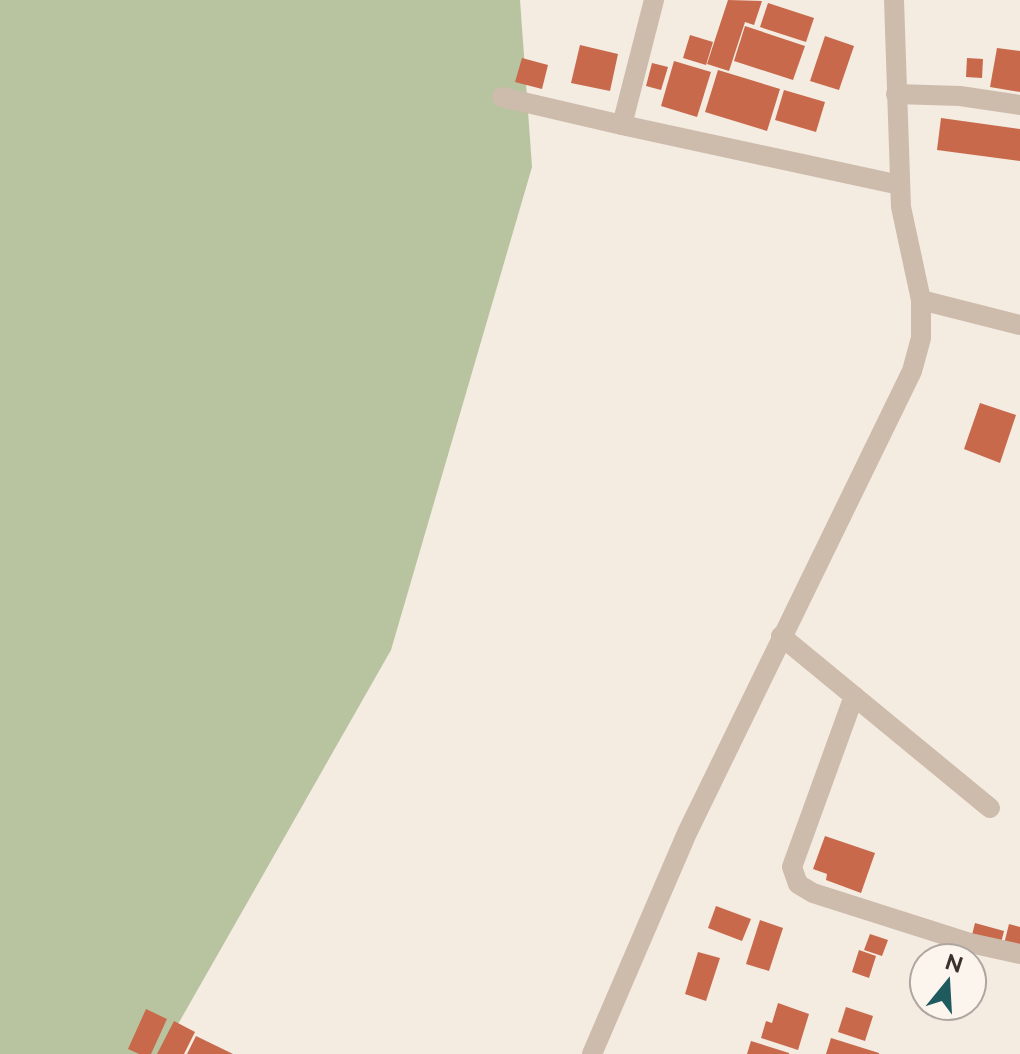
<svg xmlns="http://www.w3.org/2000/svg" width="1020" height="1054" font-family="Raleway,sans-serif">
  <style>
    .green { fill: #b8c4a0 }
    .building { fill: #c8694b }
    .lines { fill: none; stroke-linecap: round; stroke-linejoin: round }
    .minor { stroke: #cdbbac; stroke-width: 20 }
  </style>
  <rect width="100%" height="100%" fill="#f4ebe1"/>
  <polygon class="green" points="0,0 520,0 532,167 391,650 161,1054 0,1054"/>
  <g class="building">
    <polygon points="728,0 762,1 754,25 745,22 729,71 707,64"/>
    <polygon points="768,3 814,18 806,42 760,27"/>
    <polygon points="745,26 805,46 793,80 734,61"/>
    <polygon points="690,35 713,42 706,65 683,58"/>
    <polygon points="825,36 854,46 839,90 810,81"/>
    <polygon points="580,45 618,54 610,91 571,83"/>
    <polygon points="997,48 1020,51 1020,92 990,87"/>
    <polygon points="522,58 548,65 542,89 515,82"/>
    <polygon points="967,58 983,59 982,78 966,77"/>
    <polygon points="674,61 711,72 697,117 661,106"/>
    <polygon points="652,63 668,67 661,90 646,86"/>
    <polygon points="718,70 780,89 767,131 705,112"/>
    <polygon points="784,90 825,102 816,132 775,120"/>
    <polygon points="941,118 1020,129 1020,161 937,150"/>
    <polygon points="980,403 1016,415 1000,463 964,449"/>
    <polygon points="825,836 875,853 861,893 826,880 827,874 813,869"/>
    <polygon points="716,906 751,919 742,941 708,928"/>
    <polygon points="760,920 783,928 769,971 746,964"/>
    <polygon points="975,923 1004,931 1001,943 972,935"/>
    <polygon points="1009,924 1020,927 1020,949 1004,944"/>
    <polygon points="870,934 888,940 882,956 864,950"/>
    <polygon points="859,950 876,956 869,978 852,972"/>
    <polygon points="698,952 720,958 706,1001 685,994"/>
    <polygon points="778,1003 809,1014 798,1050 761,1038 766,1021 772,1023"/>
    <polygon points="846,1007 873,1016 865,1041 838,1032"/>
    <polygon points="146,1009 167,1019 151,1054 139,1054 128,1049"/>
    <polygon points="174,1021 195,1032 184,1054 157,1054"/>
    <polygon points="196,1036 233,1054 187,1054"/>
    <polygon points="831,1038 879,1053 879,1054 826,1054"/>
    <polygon points="751,1041 789,1053 789,1054 747,1054"/>
  </g>
  <g class="lines">
    <g class="minor">
      <polyline points="896,94 960,96 1020,105"/>
      <polyline points="502,97 622,125 900,185"/>
      <polyline points="622,125 654,0"/>
      <polyline points="921,300 1020,325"/>
      <polyline points="781,636 990,808"/>
      <polyline points="854,696 792,867 798,884 813,893 970,943 1020,954"/>
      <polyline points="592,1054 687,833 912,371 921,338 921,300 901,207 894,0"/>
    </g>
  </g>
  <g transform="translate(948 982) rotate(18)"><circle r="38" fill="#fbf5ee" stroke="#aea6a0" stroke-width="2"/>
  <path d="M0-6L14 30L0 20L-14 30Z" fill="#1f5a5e"/>
  <text y="-12" font-size="22" font-weight="bold" text-anchor="middle" fill="#3b302b">N</text>
  </g>
</svg>
